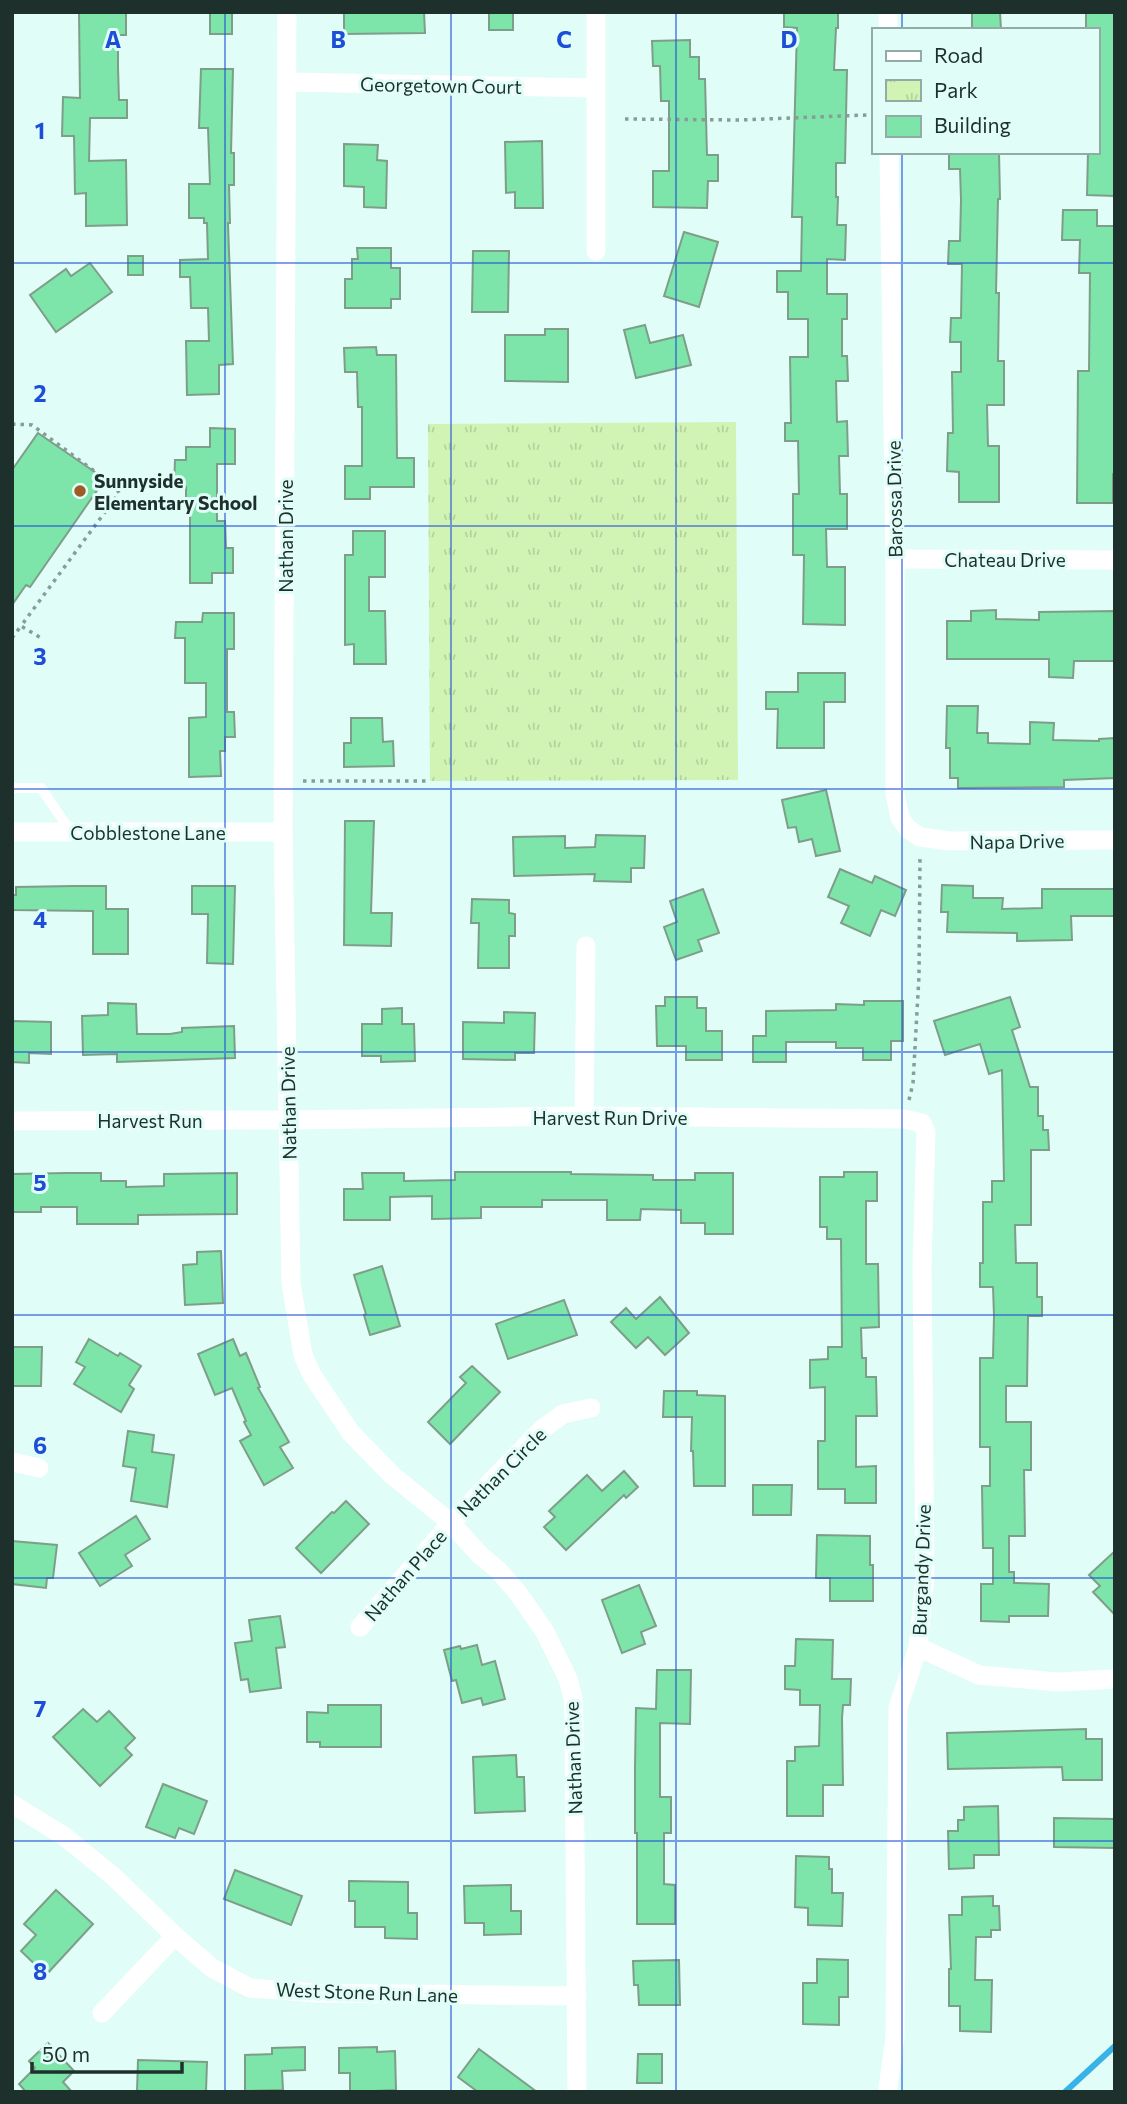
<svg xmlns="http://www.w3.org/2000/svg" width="1127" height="2104" font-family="Commissioner,sans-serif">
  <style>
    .park { fill: url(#park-tufts) }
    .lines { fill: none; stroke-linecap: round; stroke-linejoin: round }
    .stream { stroke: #37b3e8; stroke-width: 6 }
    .building { fill: #7de5a9; stroke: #7d9f89; stroke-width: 2 }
    .path { stroke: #869d98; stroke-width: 3.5; stroke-dasharray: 3.5 5; stroke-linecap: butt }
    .lane { stroke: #fff; stroke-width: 10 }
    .street { stroke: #fff; stroke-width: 19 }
    .grid { fill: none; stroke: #1d4ed8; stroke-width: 2; stroke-opacity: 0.55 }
    .poi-dot { fill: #9d5c27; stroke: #e1fdf7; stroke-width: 2.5 }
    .labels { text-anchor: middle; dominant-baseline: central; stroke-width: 6; stroke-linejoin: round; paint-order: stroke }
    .street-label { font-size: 19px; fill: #1d302c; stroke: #e1fdf7 }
    .poi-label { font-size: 19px; font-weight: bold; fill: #1d302c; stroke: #e1fdf7; text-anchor: start }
    .grid-label { font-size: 23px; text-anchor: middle; font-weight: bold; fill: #1d4ed8; stroke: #e1fdf7; stroke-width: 6; stroke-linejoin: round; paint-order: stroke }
  </style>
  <defs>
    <pattern id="park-tufts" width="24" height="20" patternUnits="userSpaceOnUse" patternTransform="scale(1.75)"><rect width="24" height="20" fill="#d1f4b5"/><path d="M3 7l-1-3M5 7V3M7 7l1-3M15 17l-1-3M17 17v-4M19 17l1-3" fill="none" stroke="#b3d29c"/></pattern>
  </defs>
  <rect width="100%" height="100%" fill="#e1fdf7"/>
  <polygon class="park" points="736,422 738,780 430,781 428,424"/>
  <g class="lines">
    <polyline class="stream" points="1065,2092 1115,2046"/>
  </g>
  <g class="building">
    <polygon points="79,12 126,12 126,35 118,35 118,67 119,100 127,100 127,118 90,118 89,161 126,160 127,225 86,226 86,193 75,194 74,136 62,136 63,97 80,98"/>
    <rect x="210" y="12" width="22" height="22"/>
    <polygon points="344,12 424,12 425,33 344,34"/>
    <rect x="489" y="12" width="24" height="18"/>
    <polygon points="784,12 838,12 838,28 836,28 834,70 847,70 845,163 836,163 836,197 838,197 837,225 846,225 845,260 827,259 827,294 847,294 847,319 842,319 842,356 847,356 848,381 836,381 837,422 847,421 848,456 839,456 840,494 847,494 847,529 826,529 827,567 845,567 845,625 803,624 804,555 793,555 793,494 799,494 798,441 785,441 785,423 791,423 790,357 808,357 808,319 788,319 788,292 777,292 777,271 801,271 802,217 792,217 797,28 784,27"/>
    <polygon points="972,12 1000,12 1001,30 972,30"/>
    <polygon points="1086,12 1115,12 1115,196 1087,195 1088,152 1097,152 1097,30 1086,30"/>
    <polygon points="690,40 690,57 699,57 699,79 705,79 707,155 718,155 718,181 708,181 707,208 653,207 653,171 669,171 669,101 661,101 660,66 653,66 652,41"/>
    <polygon points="201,69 233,69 231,153 234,153 234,185 229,185 230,223 228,223 233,364 219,365 219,394 187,395 186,341 209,341 208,308 191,308 190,277 180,277 180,260 208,259 207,223 204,223 204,218 189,218 189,184 210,184 208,128 199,128"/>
    <polygon points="542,141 543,208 515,208 515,192 506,193 505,142"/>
    <polygon points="344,144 378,145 377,160 387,161 386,208 364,207 364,187 344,186"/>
    <polygon points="949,152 999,152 1000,199 998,199 996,293 999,293 998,361 1004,361 1004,405 987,405 988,446 999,446 999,502 959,502 959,472 947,471 948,433 953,433 952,372 961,372 961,342 950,342 951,318 961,318 962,264 948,264 949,241 960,241 961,200 960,169 949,169"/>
    <polygon points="1063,210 1097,210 1097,226 1115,226 1115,474 1113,474 1113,503 1077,503 1078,371 1089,371 1090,273 1079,273 1080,240 1062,240"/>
    <polygon points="684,232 718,242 699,307 664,296"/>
    <polygon points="357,248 391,248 391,268 400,268 400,299 391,299 391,308 345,308 345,279 352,279 352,259 358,259"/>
    <polygon points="473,251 509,251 508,312 472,312"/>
    <rect x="128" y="256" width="15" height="19"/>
    <polygon points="90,263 112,292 56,332 30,295 66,269 71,276"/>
    <polygon points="645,325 650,343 683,335 691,365 636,378 624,330"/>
    <polygon points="545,329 568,329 568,382 505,381 505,335 545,335"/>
    <polygon points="376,347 377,355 396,355 397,458 414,458 414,487 370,487 370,499 345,499 345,466 362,466 362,407 358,407 357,372 345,372 344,348"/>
    <polygon points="210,428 235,429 235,464 217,464 217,521 225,521 226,548 233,548 233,573 212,573 212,583 190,583 190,499 186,498 186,487 174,487 175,460 186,460 186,447 210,447"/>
    <polygon points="38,433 105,479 30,587 26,585 12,605 12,470"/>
    <polygon points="353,531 385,531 385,577 369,577 369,611 385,611 386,664 354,664 354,644 345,645 345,555 353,555"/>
    <polygon points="996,610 996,619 1039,620 1039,612 1115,611 1115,661 1074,661 1073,678 1049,677 1049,659 947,659 947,621 971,621 971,611"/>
    <polygon points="203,613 234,613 234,649 227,649 227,712 234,712 235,737 225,737 225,751 220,751 221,776 189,777 189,718 206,717 206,683 185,683 185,638 175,638 176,622 202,622"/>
    <polygon points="798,673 845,673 845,702 824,702 824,748 777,748 778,709 766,709 766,692 798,692"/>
    <polygon points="947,706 978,706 977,733 988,733 988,743 1030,744 1030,722 1054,723 1053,740 1099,741 1099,739 1115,738 1115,778 1064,780 1064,787 958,788 958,778 950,778 950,748 946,748"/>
    <polygon points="351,718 382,718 383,742 393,741 394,766 344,767 344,743 351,743"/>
    <polygon points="826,790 840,851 816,856 812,839 799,842 796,827 788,828 782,800"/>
    <polygon points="345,821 374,821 371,913 392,913 391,946 344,945"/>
    <polygon points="596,835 645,836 644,868 631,868 631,882 594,881 595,874 514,876 513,837 565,836 565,848 595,847"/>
    <polygon points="840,869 872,883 875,876 906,890 895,916 881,910 870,936 841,923 849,906 828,897"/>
    <polygon points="942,885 973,886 973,898 1003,898 1002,909 1042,908 1042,889 1115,889 1115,916 1071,916 1072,940 1017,941 1017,933 947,932 948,912 941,912"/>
    <polygon points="74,886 106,886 106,909 128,909 128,954 93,954 93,911 12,910 12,895 16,895 16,887"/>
    <polygon points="192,886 235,886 233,964 207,963 208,914 192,914"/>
    <polygon points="703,889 719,933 698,940 702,951 676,960 664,927 677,922 670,901"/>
    <polygon points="472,899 509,900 509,913 515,914 515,936 509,936 509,968 478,968 479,923 471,923"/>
    <polygon points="665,997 697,997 697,1008 706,1008 706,1031 722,1031 722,1060 686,1060 686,1046 657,1046 656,1006 665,1006"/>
    <polygon points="1010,997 1020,1027 1012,1030 1030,1087 1038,1087 1038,1116 1043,1116 1043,1130 1048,1130 1049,1150 1031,1150 1031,1225 1015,1225 1016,1263 1037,1263 1037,1297 1042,1297 1042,1316 1028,1316 1027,1386 1006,1386 1006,1422 1031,1422 1031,1470 1024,1470 1025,1536 1009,1536 1009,1572 1014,1572 1014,1583 1049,1584 1048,1616 1009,1616 1009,1622 981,1621 981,1584 993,1584 993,1548 983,1548 982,1486 990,1486 990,1447 980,1447 980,1358 993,1358 994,1316 993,1287 980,1287 980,1263 983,1263 983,1202 992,1202 992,1181 1004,1181 1002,1070 989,1074 980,1044 945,1055 934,1021"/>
    <polygon points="864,1001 903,1001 903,1041 891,1041 891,1060 863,1060 863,1048 836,1048 836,1042 786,1042 786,1062 753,1062 753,1036 766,1036 766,1011 836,1010 836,1004 864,1005"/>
    <polygon points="108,1003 136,1004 137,1034 170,1034 182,1032 182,1028 234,1026 235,1058 117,1062 117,1054 83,1055 82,1016 108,1015"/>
    <polygon points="402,1008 402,1024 414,1024 415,1061 381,1062 381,1056 362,1056 362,1024 382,1024 382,1009"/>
    <polygon points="504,1012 535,1013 534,1053 515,1053 515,1060 463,1059 463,1022 504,1023"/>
    <polygon points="12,1021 51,1022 51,1054 29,1053 29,1063 12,1062"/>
    <polygon points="455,1172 571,1172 571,1174 653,1175 653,1180 695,1180 695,1173 733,1173 733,1234 705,1234 705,1223 681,1223 681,1210 641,1209 640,1220 607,1220 607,1200 542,1200 542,1207 481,1207 481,1218 432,1219 432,1196 390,1197 390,1220 344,1220 344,1189 363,1189 362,1173 404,1173 404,1181 455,1180"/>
    <polygon points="844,1172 877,1172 877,1201 866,1201 866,1264 878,1264 879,1327 861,1328 862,1358 866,1358 866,1377 876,1377 877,1416 856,1416 856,1467 876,1466 876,1503 845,1503 845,1489 818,1489 818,1441 825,1441 825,1387 810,1388 810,1360 828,1359 828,1347 842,1347 841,1239 827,1239 827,1227 820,1227 820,1177 844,1177"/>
    <polygon points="67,1173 101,1173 101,1181 126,1181 126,1187 164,1186 164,1174 237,1173 237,1214 138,1215 138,1224 77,1224 77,1207 41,1207 41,1212 12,1212 12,1174"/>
    <polygon points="221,1251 223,1303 185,1305 183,1265 197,1264 197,1252"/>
    <polygon points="382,1266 400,1326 370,1335 364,1315 366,1314 354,1275"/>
    <polygon points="660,1297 689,1333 665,1355 648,1337 636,1348 611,1322 626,1308 636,1319"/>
    <polygon points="564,1300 577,1335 508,1359 496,1324"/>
    <polygon points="89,1339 118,1356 120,1353 141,1366 129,1385 134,1389 121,1412 74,1384 85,1367 76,1362"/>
    <polygon points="233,1339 240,1356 246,1353 260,1387 258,1388 289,1442 280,1447 293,1468 264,1485 240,1441 251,1435 244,1422 246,1421 232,1388 215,1395 198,1354"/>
    <polygon points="13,1347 42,1347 41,1386 12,1386"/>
    <polygon points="472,1366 500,1392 450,1444 428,1422 466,1383 460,1377"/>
    <polygon points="664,1391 697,1391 697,1395 725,1396 725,1486 694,1486 693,1451 691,1451 692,1417 663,1417"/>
    <polygon points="128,1431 154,1435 152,1452 174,1455 167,1507 131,1501 136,1468 123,1466"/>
    <polygon points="624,1471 638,1487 626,1498 624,1495 566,1550 544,1527 555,1517 549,1511 587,1475 602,1491"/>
    <polygon points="753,1485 792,1485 791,1515 753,1515"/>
    <polygon points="346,1501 369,1524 321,1573 296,1548 332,1512 334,1513"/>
    <polygon points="136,1516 150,1539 125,1555 132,1566 100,1586 79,1553"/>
    <polygon points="817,1535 870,1536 870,1565 873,1565 873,1601 830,1601 830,1578 816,1578"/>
    <polygon points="12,1541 57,1545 53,1578 47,1578 46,1588 12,1584"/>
    <polygon points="1115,1551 1115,1615 1093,1592 1100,1586 1089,1575"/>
    <polygon points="639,1585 656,1626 641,1632 645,1644 622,1653 602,1600"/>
    <polygon points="280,1616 285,1647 276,1648 281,1688 250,1692 248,1679 241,1680 235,1643 252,1641 249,1620"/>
    <polygon points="796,1639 833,1640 832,1679 851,1679 850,1705 843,1705 842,1718 843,1785 823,1785 823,1816 787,1816 787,1761 795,1761 795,1747 819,1746 820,1705 800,1705 800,1690 785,1689 785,1666 795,1666"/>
    <polygon points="477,1645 482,1665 495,1661 505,1699 483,1705 481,1698 462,1703 456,1680 452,1681 444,1650 460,1646 461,1649"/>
    <polygon points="657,1670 691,1670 690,1724 660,1723 660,1797 671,1797 671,1833 664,1833 664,1884 675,1885 675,1924 637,1924 637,1833 635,1833 635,1766 636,1708 656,1709"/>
    <polygon points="328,1705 381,1705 381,1747 320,1747 320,1742 307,1742 307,1712 328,1713"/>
    <polygon points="83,1709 97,1722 109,1711 135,1738 125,1748 132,1755 100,1786 53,1737"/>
    <polygon points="1086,1729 1086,1739 1102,1739 1102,1780 1063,1780 1062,1767 948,1769 947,1733"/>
    <polygon points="516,1755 517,1777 524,1777 525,1811 475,1813 473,1757"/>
    <polygon points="163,1784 207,1801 194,1834 179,1828 175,1838 146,1827"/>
    <polygon points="998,1806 999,1855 974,1855 974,1868 949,1869 948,1831 958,1831 958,1820 964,1820 964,1807"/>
    <polygon points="1054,1818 1115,1819 1115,1848 1054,1847"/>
    <polygon points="796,1856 829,1857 829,1869 832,1869 832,1893 843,1893 842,1926 808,1925 808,1908 795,1907"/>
    <polygon points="235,1870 302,1896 291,1925 224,1899"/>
    <polygon points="349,1881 408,1882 408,1913 417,1913 417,1939 385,1938 385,1927 355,1927 355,1901 349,1901"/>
    <polygon points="511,1885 511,1911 521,1911 521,1934 484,1935 484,1923 465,1923 464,1886"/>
    <polygon points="56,1890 93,1924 46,1975 21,1951 36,1935 24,1924"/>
    <polygon points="993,1896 993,1906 999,1906 1000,1930 991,1930 991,1937 976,1937 975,1980 992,1980 991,2032 960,2031 960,2006 949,2006 949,1969 951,1969 949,1915 962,1915 962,1897"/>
    <polygon points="817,1959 848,1960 848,1997 839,1997 839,2025 803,2024 803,1983 817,1983"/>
    <polygon points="679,1960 680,2005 639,2005 638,1985 634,1985 633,1961"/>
    <polygon points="48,2043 74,2071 63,2082 72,2092 26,2092 19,2084 35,2068 29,2061"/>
    <polygon points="305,2047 305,2070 282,2071 283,2090 245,2091 245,2055 272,2054 272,2048"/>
    <polygon points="377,2047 377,2052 395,2051 396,2090 350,2092 350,2073 339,2073 339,2048"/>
    <polygon points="479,2049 537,2092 478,2092 458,2077"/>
    <polygon points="638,2054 662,2054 662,2083 637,2083"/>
    <polygon points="138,2060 207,2062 206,2092 137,2092"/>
  </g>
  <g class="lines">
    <g class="path">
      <polyline points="625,119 739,120 867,115"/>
      <polyline points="12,424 32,425 116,487 119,493 21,626 41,638"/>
      <polyline points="12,638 21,626"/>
      <polyline points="303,781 430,781"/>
      <polyline points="909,1100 913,1083 919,976 920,856"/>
    </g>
    <polyline class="lane" points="12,788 41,788 71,832"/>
    <g class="street">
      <polyline points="287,12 283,832 291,1283 303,1355 312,1375 351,1433 392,1475 451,1523 480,1555 498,1570 518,1593 545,1632 568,1679 573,1698 574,1720 577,2092"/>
      <polyline points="888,12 888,30"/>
      <polyline points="287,82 595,88"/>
      <polyline points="889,152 895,559 895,794 900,818 908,829 920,837 950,841 1115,840"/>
      <polyline points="596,251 596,12"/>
      <polyline points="895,559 1115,560"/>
      <polyline points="12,832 283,832"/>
      <polyline points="584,1116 586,946"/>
      <polyline points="12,1121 288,1120 584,1116 904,1119 922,1123 926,1132 922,1265 925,1577 918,1647 898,1708 895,2037 888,2088"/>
      <polyline points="12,1462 39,1468"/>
      <polyline points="360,1627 451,1523 541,1430 563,1414 591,1408"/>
      <polyline points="918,1647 979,1675 1058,1682 1115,1679"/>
      <polyline points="12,1804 64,1836 113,1876 175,1936 212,1968 250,1988 316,1993 577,1996"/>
      <polyline points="102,2013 175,1936"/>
    </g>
  </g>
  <path class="grid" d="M 225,12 L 225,2092M 451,12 L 451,2092M 676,12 L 676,2092M 902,12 L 902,30M 902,152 L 902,2092M 12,263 L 1115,263M 12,526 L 1115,526M 12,789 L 1115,789M 12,1052 L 1115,1052M 12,1315 L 1115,1315M 12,1578 L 1115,1578M 12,1841 L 1115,1841"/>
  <circle class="poi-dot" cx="80" cy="491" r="7"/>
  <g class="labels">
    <g class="street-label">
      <text transform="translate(441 85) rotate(1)">Georgetown Court</text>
      <text transform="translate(894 499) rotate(-91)">Barossa Drive</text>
      <text transform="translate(285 536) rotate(-90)">Nathan Drive</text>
      <text x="1005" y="559">Chateau Drive</text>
      <text x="148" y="832">Cobblestone Lane</text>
      <text transform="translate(1017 841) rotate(-1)">Napa Drive</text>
      <text transform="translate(288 1103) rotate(-91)">Nathan Drive</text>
      <text x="610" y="1117">Harvest Run Drive</text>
      <text x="150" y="1120">Harvest Run</text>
      <text transform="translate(501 1472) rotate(-45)">Nathan Circle</text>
      <text transform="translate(921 1570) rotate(-88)">Burgandy Drive</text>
      <text transform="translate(405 1575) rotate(-49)">Nathan Place</text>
      <text transform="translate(573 1758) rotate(-92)">Nathan Drive</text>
      <text transform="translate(367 1992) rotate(2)">West Stone Run Lane</text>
    </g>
    <g class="poi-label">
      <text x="94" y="480">Sunnyside<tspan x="94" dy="22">Elementary School</tspan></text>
    </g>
  </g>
  <g class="grid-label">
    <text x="113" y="48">A</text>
    <text x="338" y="48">B</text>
    <text x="564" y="48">C</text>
    <text x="789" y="48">D</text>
    <text x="40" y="139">1</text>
    <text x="40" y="402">2</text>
    <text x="40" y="665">3</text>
    <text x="40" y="928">4</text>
    <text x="40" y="1191">5</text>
    <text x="40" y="1454">6</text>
    <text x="40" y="1717">7</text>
    <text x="40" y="1980">8</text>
  </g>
  <rect width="1127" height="2104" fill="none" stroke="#1d302c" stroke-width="28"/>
  <rect x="872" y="28" width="228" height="126" fill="#e1fdf7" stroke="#93aba6" stroke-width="2"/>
  <rect x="886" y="51" width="35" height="10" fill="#ffffff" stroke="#93aba6" stroke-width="2"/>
  <text x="934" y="63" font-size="21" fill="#1d302c">Road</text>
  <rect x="886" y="80" width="35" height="21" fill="url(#park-tufts)" stroke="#93aba6" stroke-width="2"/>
  <text x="934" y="98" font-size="21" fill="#1d302c">Park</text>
  <rect x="886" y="116" width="35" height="21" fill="#7de5a9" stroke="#93aba6" stroke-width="2"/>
  <text x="934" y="133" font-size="21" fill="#1d302c">Building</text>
  <path d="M32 2062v10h150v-10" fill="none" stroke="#1d302c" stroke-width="3.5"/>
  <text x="42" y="2062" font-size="21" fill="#1d302c" stroke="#e1fdf7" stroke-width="5" paint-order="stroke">50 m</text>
</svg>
